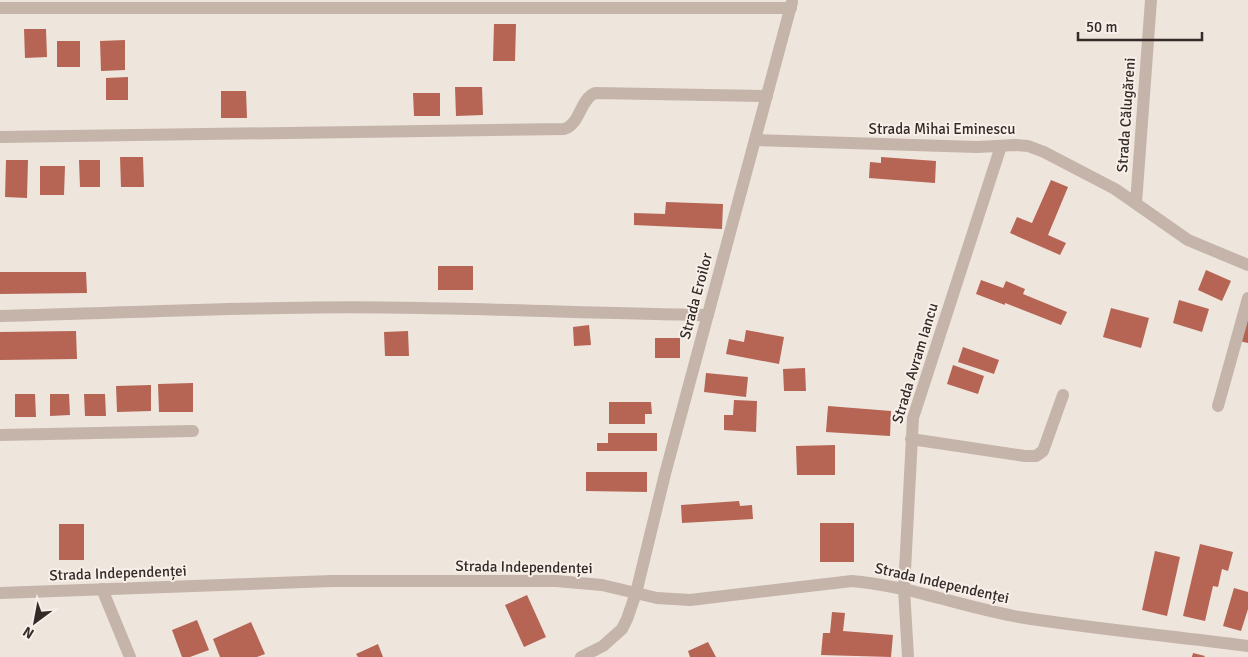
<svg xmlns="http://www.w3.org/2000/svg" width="1248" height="657" font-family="Signika,sans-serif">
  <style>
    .building { fill: #b66453 }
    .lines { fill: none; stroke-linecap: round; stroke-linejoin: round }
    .minor { stroke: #c5b4aa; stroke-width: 12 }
    .labels { text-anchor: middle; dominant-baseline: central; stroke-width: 4; stroke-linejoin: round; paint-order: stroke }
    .street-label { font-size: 15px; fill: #342b29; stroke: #f7efe8 }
  </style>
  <rect width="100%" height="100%" fill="#eee5dd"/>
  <g class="building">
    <polygon points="494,24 516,24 515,61 493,61"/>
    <polygon points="24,29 46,29 47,57 25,58"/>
    <polygon points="125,40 125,70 101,71 100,41"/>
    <rect x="57" y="41" width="23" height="26"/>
    <polygon points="128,77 128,100 106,100 106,78"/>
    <polygon points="455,87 482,87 483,115 456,116"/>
    <polygon points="221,91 246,91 247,118 221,118"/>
    <polygon points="413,93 440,93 440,116 414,116"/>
    <polygon points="120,157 143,157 144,187 121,187"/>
    <polygon points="881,157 936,161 935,183 869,178 870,162 881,163"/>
    <polygon points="6,160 28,160 27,198 5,197"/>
    <polygon points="79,160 100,160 100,187 80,187"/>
    <polygon points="40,166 65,166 64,195 40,195"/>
    <polygon points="1051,180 1068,187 1048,235 1066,243 1060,255 1010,233 1017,217 1032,223"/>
    <polygon points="666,202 723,204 722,229 634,225 634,213 665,214"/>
    <rect x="438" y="266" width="35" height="24"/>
    <polygon points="1206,270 1231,281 1222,301 1198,290"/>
    <polygon points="0,272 86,272 87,293 0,294"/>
    <polygon points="981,280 1003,288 1006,281 1025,289 1023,294 1067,312 1061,325 1005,303 1005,305 976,294"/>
    <polygon points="1179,300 1209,309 1202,332 1173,323"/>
    <polygon points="1111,308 1149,318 1141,348 1103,337"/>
    <polygon points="1248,310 1248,343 1239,341"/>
    <polygon points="589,325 591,345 574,346 573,327"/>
    <polygon points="746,330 784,337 779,364 726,354 729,339 744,342"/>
    <polygon points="76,331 77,359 0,360 0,332"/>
    <polygon points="408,331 409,356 385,356 384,332"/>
    <rect x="655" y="338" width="25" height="20"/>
    <polygon points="963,347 999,360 994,374 958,362"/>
    <polygon points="953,365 984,376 978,394 947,384"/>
    <polygon points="805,368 806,391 784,391 783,369"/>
    <polygon points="706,373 748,377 746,397 704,392"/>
    <polygon points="193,383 193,412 159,412 158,384"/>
    <polygon points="151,385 151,411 117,412 116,386"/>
    <polygon points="15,394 35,394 36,417 15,417"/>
    <polygon points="50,394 69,394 70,415 50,416"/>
    <polygon points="84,394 105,394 106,416 85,416"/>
    <polygon points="734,400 757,401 756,432 724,430 724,415 733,415"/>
    <polygon points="609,402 651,402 652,414 645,414 645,424 609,424"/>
    <polygon points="828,406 891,411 890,436 826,432"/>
    <polygon points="608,433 657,433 657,451 597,451 597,443 608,443"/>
    <polygon points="835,445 835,475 797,475 796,446"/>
    <polygon points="586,472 647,472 647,492 586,491"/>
    <polygon points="739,501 740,506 752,505 753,519 682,523 681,505"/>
    <rect x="820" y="523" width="34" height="39"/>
    <rect x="59" y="524" width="25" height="36"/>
    <polygon points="1200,544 1233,552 1228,571 1222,569 1218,587 1213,586 1205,621 1183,616"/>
    <polygon points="1155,551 1180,557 1167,616 1142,610"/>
    <polygon points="1234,588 1248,592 1248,609 1241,631 1223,626"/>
    <polygon points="527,595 546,637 524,647 505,605"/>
    <polygon points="832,612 845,613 843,631 893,635 891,657 821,655 823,633 830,633"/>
    <polygon points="197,620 209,650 190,657 182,657 172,630"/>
    <polygon points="251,622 265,654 257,657 220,657 213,639"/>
    <polygon points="708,642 716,657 690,657 688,651"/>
    <polygon points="378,644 383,657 358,657 356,654"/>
    <polygon points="1193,653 1205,656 1204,657 1192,657"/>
  </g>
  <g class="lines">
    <g class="minor">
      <polyline points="0,8 791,8"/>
      <path d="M 0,137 L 564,129 C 580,125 580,99 595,93 L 767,96"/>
      <polyline points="755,140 977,147 1015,145 1028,146 1044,152 1115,189 1188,240 1248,265"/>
      <polyline points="1136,203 1151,0"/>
      <path d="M 0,316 C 95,314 189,309 284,308 C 425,305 567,313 708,315"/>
      <polyline points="1218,406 1248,298"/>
      <polyline points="0,435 193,431"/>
      <polyline points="911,439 1025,456 1036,456 1043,451 1063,395"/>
      <polyline points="102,589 130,657"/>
      <path d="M 0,593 L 332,581 L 556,581 L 602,585 L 657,598 L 690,600 L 852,581 C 909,586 963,607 1019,617 C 1095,629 1172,636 1248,646"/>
      <polyline points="581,657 603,646 622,629 627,619 636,593 665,474 792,2"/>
      <polyline points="908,657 904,589 913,418 1001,146"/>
    </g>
  </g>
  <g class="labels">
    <g class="street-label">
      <text transform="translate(1126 115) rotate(-86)">Strada Călugăreni</text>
      <text x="942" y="129">Strada Mihai Eminescu</text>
      <text transform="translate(696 296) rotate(-75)">Strada Eroilor</text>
      <text transform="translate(915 363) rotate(-73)">Strada Avram Iancu</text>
      <text transform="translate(524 567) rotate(1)">Strada Independenței</text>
      <text transform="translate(118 573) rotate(-2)">Strada Independenței</text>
      <text transform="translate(942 583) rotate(13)">Strada Independenței</text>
    </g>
  </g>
  <g transform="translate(35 622) rotate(212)" stroke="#f7efe8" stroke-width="4" paint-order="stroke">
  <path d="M0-4L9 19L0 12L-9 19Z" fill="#342b29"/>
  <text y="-8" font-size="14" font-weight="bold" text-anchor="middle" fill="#342b29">N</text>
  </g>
  <path d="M1078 32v8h124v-8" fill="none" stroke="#342b29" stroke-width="2.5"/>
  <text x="1086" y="32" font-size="15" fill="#342b29" stroke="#f7efe8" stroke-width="4" paint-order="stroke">50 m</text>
</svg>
